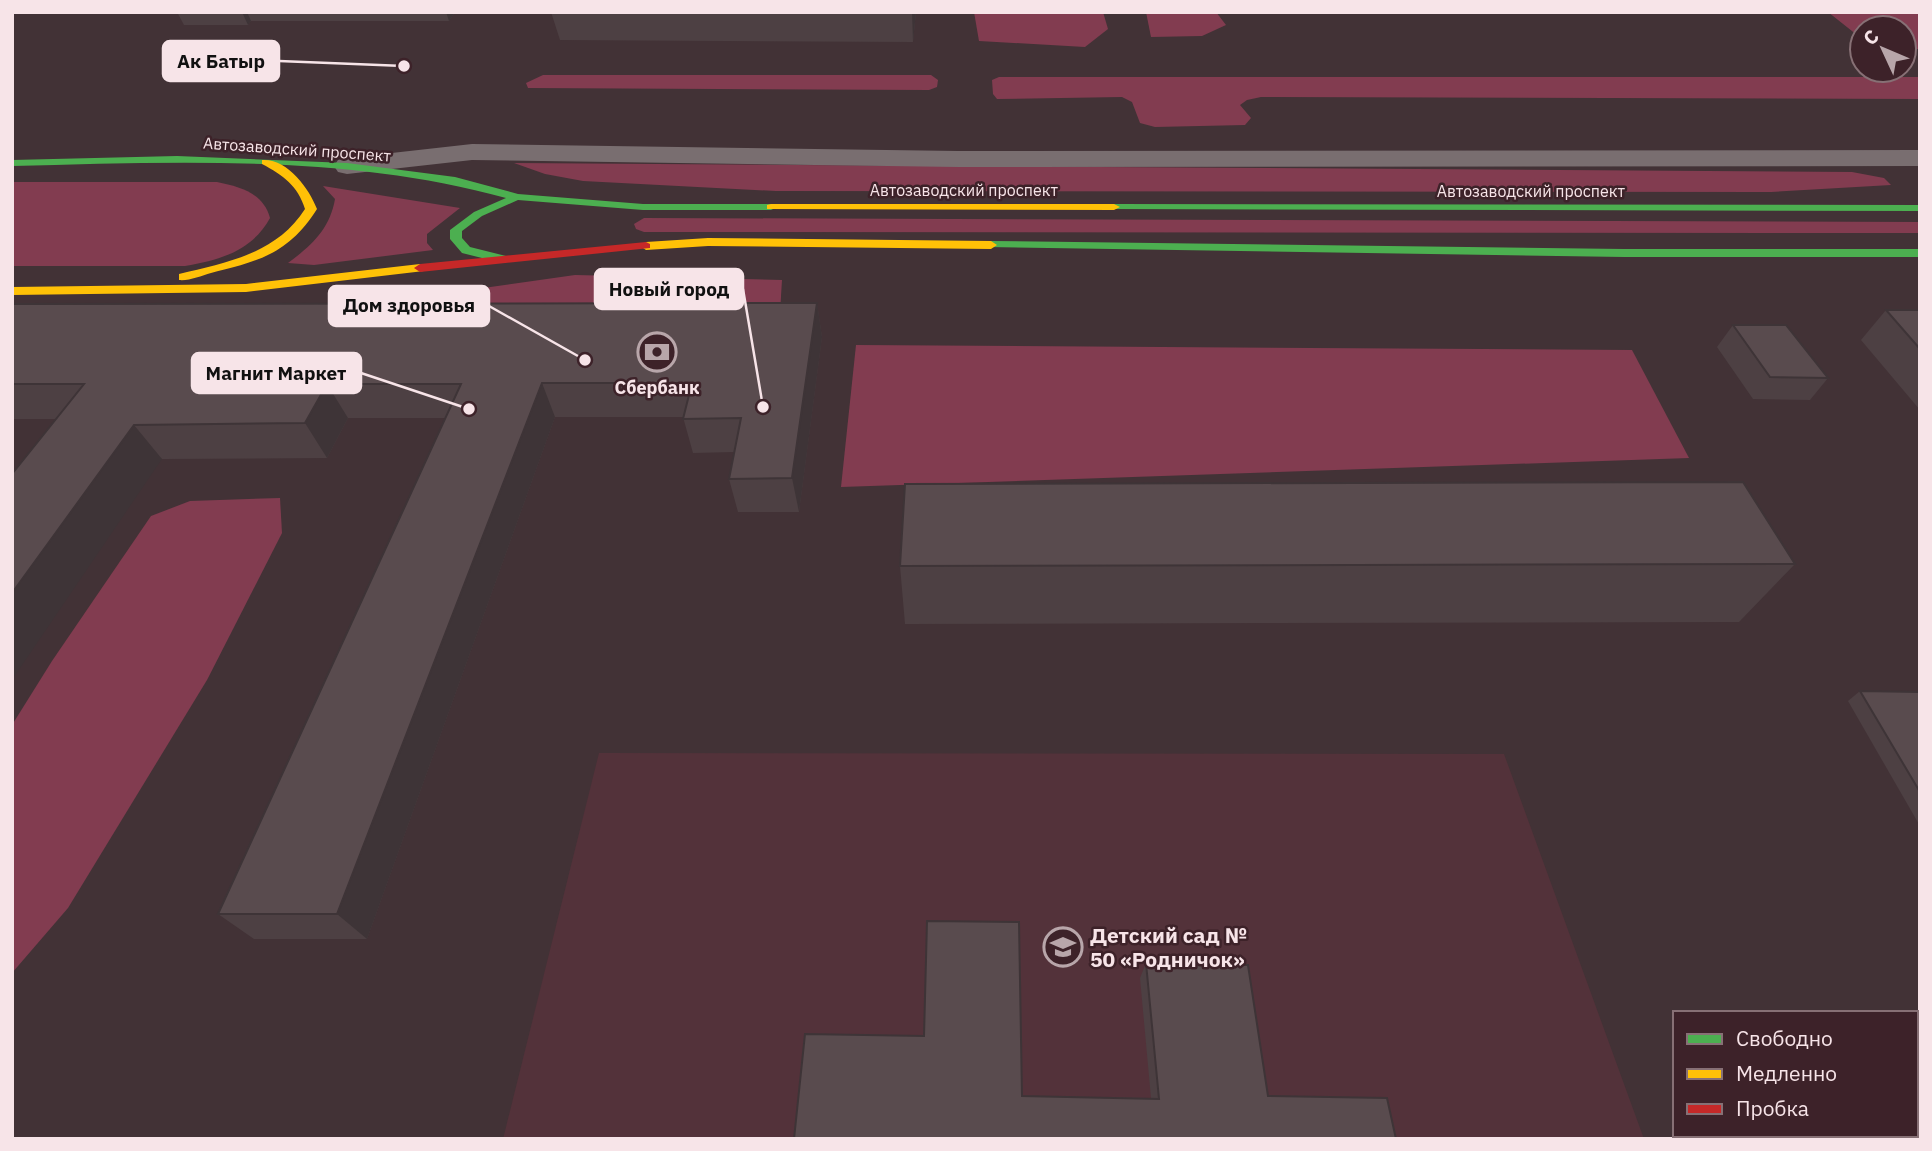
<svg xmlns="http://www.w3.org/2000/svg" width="1932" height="1151" font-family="'IBM Plex Sans',sans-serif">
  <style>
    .built { fill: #53323a }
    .green { fill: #823c50 }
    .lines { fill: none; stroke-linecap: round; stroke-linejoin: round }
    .street { fill: #796e70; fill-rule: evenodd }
    .fast { fill: #4caf50; fill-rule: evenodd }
    .slow { fill: #ffc107; fill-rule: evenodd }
    .jam { fill: #c62828; fill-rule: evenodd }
    .wall { fill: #4d4043 }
    .shaded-wall { fill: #3e3437 }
    .building { fill: #594b4e; stroke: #3e3437; stroke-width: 2 }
    .labels { text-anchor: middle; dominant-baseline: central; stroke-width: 5; stroke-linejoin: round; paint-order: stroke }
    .far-street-label { font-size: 16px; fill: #f7e4e8; stroke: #3d2229 }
    .poi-label { font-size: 18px; font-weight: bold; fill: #f7e4e8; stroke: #3d2229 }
    .near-poi-label { font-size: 21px; font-weight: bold; fill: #f7e4e8; stroke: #3d2229; text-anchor: start }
    .leader { fill: none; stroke: #f7e4e8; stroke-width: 2.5 }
    .callout-dot { fill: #f7e4e8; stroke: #3d2229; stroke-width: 2.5 }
    .callout { fill: #f7e4e8; stroke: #f7e4e8; stroke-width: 2.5 }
    .callout-label { font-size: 19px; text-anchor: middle; font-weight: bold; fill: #111 }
  </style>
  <rect width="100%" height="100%" fill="#423236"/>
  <polygon class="built" points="599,753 1504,754 1644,1139 503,1139"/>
  <g class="green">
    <polygon points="974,12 1103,12 1108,29 1085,47 979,41"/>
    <polygon points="1146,12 1216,12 1226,25 1202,36 1151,37"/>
    <polygon points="1828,12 1920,12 1920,49 1904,49 1904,28 1862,28 1862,39"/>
    <polygon points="543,75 931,75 938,80 937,87 929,90 528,88 526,83"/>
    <polygon points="999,77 1920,77 1920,99 1261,97 1247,100 1240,105 1251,118 1245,125 1155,127 1140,123 1132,102 1122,97 997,99 993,94 992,80"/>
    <polygon points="514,163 1852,172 1884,178 1891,185 1771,192 776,191 583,181 545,174"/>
    <path d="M 12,182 L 217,182 C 241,187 263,193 270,218 C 252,251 220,260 185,266 L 12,266 Z"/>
    <path d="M 323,186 L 460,208 L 427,234 L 427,243 L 433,250 L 314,265 L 288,263 C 311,246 330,229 335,199 Z"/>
    <polygon points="644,218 1920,222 1920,233 644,232 636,229 634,224"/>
    <polygon points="575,275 782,280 780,313 421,317 455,292"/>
    <polygon points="856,345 1632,350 1689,458 841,487"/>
    <polygon points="280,498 282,533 207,680 68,908 12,973 12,725 52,661 151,516 190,501"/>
  </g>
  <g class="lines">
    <polygon class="street" points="472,144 958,151 1920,150 1920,166 958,167 472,160 347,174 338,172 334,166 338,160 347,158"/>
    <g class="fast">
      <path d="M 177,156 L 347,163 L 455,177 L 518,194 L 643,204 L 771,204 L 777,207 L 771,210 L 643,210 L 518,200 L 482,216 L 462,231 L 462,238 L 470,247 L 506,256 L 506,262 L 502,263 L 462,253 L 450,239 L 450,230 L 474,212 L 506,198 C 347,154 176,162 12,166 L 12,160 Z"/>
      <polygon points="1114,204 1920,205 1920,211 1110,209 1110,205"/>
      <polygon points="991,241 1624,249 1920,249 1920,257 1624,257 987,247 987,243"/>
    </g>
    <g class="slow">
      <path d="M 262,160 C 287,158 309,188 317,209 C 289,253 260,261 211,273 C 201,276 189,281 179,280 L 179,274 C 228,262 276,254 305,209 C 298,186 283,175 262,164 Z"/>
      <polygon points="771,204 1114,204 1120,207 1114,210 767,209 767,205"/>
      <polygon points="708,238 991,241 997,245 991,249 708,246 646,250 640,246 646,242"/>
      <polygon points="420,264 424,265 424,271 246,292 12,295 12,287 246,284"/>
    </g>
    <polygon class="jam" points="646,242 650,244 650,248 420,272 414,268 420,264"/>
  </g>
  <g class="wall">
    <polygon points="177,12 455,12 449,21 251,21 248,25 184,25"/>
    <polygon points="551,12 916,12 913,42 560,40"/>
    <polygon points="817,303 822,337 799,512 738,512 729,479 734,452 693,453 683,417 555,417 367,939 254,939 218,914 445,418 348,418 327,458 162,459 56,419 12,419 12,304"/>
    <polygon points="1886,310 1920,310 1920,410 1861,340"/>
    <polygon points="1733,325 1828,378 1810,400 1753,399 1717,347"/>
    <polygon points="1795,564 1739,622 905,624 900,566"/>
    <polygon points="1860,691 1920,692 1920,826 1848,701"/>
    <polygon points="1146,963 1268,1096 794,1139 1022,1096 1151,1098 1140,978"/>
  </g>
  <g class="shaded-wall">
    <polygon points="242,12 247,12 251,21 248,25"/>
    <polygon points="446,12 455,12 449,21"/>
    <polygon points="912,12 916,12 913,42"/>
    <polygon points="817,303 822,337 799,512 792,478"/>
    <polygon points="542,383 555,417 367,939 337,914"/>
    <polygon points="327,384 348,418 327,458 305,423"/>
    <polygon points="134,425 162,459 12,680 12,593"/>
  </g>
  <g class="building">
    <polygon points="755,12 912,12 912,13"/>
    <polygon points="817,303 792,478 729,479 741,418 683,419 692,383 542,383 337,914 218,914 461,384 327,384 305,423 134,425 12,593 12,474 84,384 12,384 12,304"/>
    <polygon points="1886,310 1920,310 1920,349"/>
    <polygon points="1733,325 1786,325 1828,378 1770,377"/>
    <polygon points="1743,482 1795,564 900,566 905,484"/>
    <polygon points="1860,691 1920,692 1920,792"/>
    <polygon points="927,921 1019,922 1022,1096 1159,1099 1146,963 1248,965 1268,1096 1387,1098 1396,1139 794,1139 805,1034 924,1036"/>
  </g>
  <defs>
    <g id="bank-ring" transform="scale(2.0125)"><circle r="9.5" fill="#3d2229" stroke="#b8a6aa" stroke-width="1.5"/><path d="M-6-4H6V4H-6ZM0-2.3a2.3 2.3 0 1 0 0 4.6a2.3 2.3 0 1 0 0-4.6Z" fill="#b8a6aa"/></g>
    <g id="school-ring" transform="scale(2.0125)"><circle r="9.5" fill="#3d2229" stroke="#b8a6aa" stroke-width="1.5"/><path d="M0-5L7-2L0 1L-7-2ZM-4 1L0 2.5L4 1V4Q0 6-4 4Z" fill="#b8a6aa"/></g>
  </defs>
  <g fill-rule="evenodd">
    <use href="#bank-ring" x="657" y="352"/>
    <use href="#school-ring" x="1063" y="947"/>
  </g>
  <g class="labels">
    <g class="far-street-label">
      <text transform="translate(297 149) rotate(4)">Автозаводский проспект</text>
      <text x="964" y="190">Автозаводский проспект</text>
      <text x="1531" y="191">Автозаводский проспект</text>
    </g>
    <g class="poi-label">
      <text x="657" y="387">Сбербанк</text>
    </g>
    <g class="near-poi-label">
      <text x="1090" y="935">Детский сад №<tspan x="1090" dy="24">50 «Родничок»</tspan></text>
    </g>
  </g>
  <path class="leader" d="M404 66L279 61M763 407L743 289M585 360L489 306M469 409L361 373"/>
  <g class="callout-dot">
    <circle cx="404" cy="66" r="7"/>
    <circle cx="763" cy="407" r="7"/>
    <circle cx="585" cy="360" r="7"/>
    <circle cx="469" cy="409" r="7"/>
  </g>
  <g class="callout">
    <rect x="163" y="41" width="116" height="40" rx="7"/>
    <rect x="595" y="269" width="148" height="40" rx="7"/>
    <rect x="329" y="286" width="160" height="40" rx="7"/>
    <rect x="192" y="353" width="169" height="40" rx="7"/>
  </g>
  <g class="callout-label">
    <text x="221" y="68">Ак Батыр</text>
    <text x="669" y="296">Новый город</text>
    <text x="409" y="312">Дом здоровья</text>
    <text x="276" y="380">Магнит Маркет</text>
  </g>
  <rect width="1932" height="1151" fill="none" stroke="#f7e4e8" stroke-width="28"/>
  <rect x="1673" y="1011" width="245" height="126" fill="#3d2229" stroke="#877075" stroke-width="2"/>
  <rect x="1687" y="1034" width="35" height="10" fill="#4caf50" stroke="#877075" stroke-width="2"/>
  <text x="1736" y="1046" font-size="21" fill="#f7e4e8">Свободно</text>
  <rect x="1687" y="1069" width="35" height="10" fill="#ffc107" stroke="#877075" stroke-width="2"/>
  <text x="1736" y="1081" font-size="21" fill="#f7e4e8">Медленно</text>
  <rect x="1687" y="1104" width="35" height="10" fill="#c62828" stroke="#877075" stroke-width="2"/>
  <text x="1736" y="1116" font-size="21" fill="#f7e4e8">Пробка</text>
  <g transform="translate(1883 49) rotate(314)"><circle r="33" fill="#3d2229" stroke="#877075" stroke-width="2"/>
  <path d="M0-5L12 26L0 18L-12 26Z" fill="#b8a6aa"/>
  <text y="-10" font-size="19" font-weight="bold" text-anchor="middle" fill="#f7e4e8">С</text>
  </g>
</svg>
